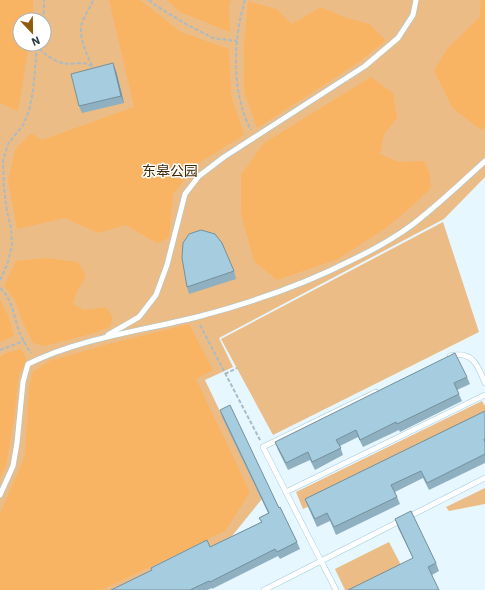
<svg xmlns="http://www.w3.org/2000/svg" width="485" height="590" font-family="'IBM Plex Sans','Noto Sans SC',sans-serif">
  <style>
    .green { fill: #ecbc86; fill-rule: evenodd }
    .forest { fill: #f9b463 }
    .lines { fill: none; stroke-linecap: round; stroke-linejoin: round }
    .lane-casing { stroke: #a2cadc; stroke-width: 6 }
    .path { stroke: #abbbc3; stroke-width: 2; stroke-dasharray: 4 2; stroke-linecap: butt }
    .lane { stroke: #fff; stroke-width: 5 }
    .wall { fill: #8eb0c0 }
    .shaded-wall { fill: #74909c }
    .building { fill: #a5cddf; stroke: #74909c }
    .labels { text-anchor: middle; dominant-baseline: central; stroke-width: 3; stroke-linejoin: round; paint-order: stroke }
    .park-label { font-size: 14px; fill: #442905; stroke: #fff }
  </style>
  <rect width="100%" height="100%" fill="#e7f7ff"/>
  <g class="green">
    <path d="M 0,0 L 485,0 L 485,177 L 444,219 L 219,338 L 233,367 L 205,380 L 262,499 L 232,536 L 125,590 L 0,590 ZM 20,20 L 44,20 L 44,44 L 20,44 Z"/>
    <polygon points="443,222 479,332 273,435 221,339"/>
    <polygon points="482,401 485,406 485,420 303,509 296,492"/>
    <polygon points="485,488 485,504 449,511 446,507"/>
    <polygon points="389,542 403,569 362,590 345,590 335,569"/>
  </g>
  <g class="forest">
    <polygon points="0,0 33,0 33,20 20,20 20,44 29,44 18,111 0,103"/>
    <polygon points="109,0 140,0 181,32 229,49 231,95 244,135 197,164 173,194 169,238 157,243 126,225 98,233 65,218 17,229 8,180 15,150 31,133 42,140 134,107"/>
    <polygon points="167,0 231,0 229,5 230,32 180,12"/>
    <polygon points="481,0 485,0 485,127 481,130 452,107 434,71 447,49 480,17"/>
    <polygon points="248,1 276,9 292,24 321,7 344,17 369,24 386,40 359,62 257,128 244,92 244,45"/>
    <polygon points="371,77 393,93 397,118 384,134 380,154 399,162 424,161 430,174 431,188 410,208 386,228 338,259 277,280 254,261 241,214 241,175 264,143"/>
    <polygon points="46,258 78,262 86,276 76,293 73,304 84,310 106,307 113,317 110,327 91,334 44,346 33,343 22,320 15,300 4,286 16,261"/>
    <polygon points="0,299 8,315 14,336 0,342"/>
    <polygon points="189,324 213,370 196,379 250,492 225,531 101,590 0,590 0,514 25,456 29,387 33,372 49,361 105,345"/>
    <polygon points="21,349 27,360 19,374 14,420 6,464 0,479 0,357 6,353"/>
  </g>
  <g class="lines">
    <g class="lane-casing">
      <g id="lane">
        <polyline points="108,335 139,317 156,295 167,265 185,194 199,176 224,157 365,66 398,38 413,15 416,0"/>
        <path d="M 450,356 C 473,350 478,366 485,383"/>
        <polyline points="376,392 263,447 321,561 485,478"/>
        <polyline points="286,492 485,395"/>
        <path d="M 0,495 L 13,466 L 17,443 L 23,382 L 28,364 C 80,338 141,331 197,317 C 250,303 301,286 350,261 C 371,251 393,239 412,225 C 438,205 461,183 485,161"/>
        <polyline points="264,590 321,561 336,590"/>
      </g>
    </g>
    <g class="path">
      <polyline points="149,0 155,5 184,23 213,38 237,41"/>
      <path d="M 245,0 C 233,40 231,92 251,130"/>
      <polyline points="42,20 44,12 44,0"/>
      <path d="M 38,44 L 37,47 C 45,54 52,60 62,63 C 72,66 89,58 95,71"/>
      <path d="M 92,66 C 86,52 77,35 83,20 C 86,13 91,7 93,0"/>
      <polyline points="0,280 7,265 12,246 11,228 7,211 4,188 3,161 8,144 23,125 29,111 33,91 37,47"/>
      <path d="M 0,288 C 13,299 14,319 20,334 C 23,340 27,347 31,353"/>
      <polyline points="200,325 260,440"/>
      <polyline points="0,350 24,341"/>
      <polyline points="225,374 237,368"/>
    </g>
    <use href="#lane" class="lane"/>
  </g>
  <g class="wall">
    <polygon points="116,71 124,103 82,113 79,106"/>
    <polygon points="234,271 236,279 189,294 187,287"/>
    <polygon points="467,377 470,384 457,390 462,401 400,432 399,430 363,447 358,437 340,446 343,455 315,470 310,460 288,470 278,450 275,442"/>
    <polygon points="220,410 279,508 297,542 300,549 280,559 278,556 212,589 212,588 207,590 111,590 210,547 261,522 259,518 268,513 222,417"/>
    <polygon points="485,411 485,463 429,490 423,478 395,492 400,504 336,535 330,521 317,527 308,507 305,499"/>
    <polygon points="395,519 436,563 439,571 432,575 413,558 398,528"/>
  </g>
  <polygon class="shaded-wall" points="113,63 116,71 124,103 121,96"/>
  <g class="building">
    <polygon points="113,63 121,96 79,106 71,74"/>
    <polygon points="201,230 215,234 222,243 234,271 187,287 182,258 183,243 189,234"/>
    <polygon points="455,353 467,377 454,383 459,394 397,424 396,422 360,440 356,430 336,440 341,448 312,462 308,452 286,463 275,442"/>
    <polygon points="230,405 279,508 280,507 297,542 277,552 275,549 210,582 209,581 190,590 111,590 152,570 151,568 207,540 210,547 262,522 259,518 269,513 220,410"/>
    <polygon points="485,411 485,439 484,439 485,442 485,454 427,483 421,471 391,485 397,497 334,527 327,513 315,519 305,499"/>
    <polygon points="411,511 436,563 428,567 439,590 348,590 413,558 395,519"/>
  </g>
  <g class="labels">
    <g class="park-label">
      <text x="170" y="171">东皋公园</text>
    </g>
  </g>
  <g transform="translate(32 32) rotate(158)"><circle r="19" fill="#ffffff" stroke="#abb2b5"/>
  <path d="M0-3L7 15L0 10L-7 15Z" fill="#905b0d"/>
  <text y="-6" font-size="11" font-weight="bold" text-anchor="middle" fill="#2e3e45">N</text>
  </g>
</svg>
